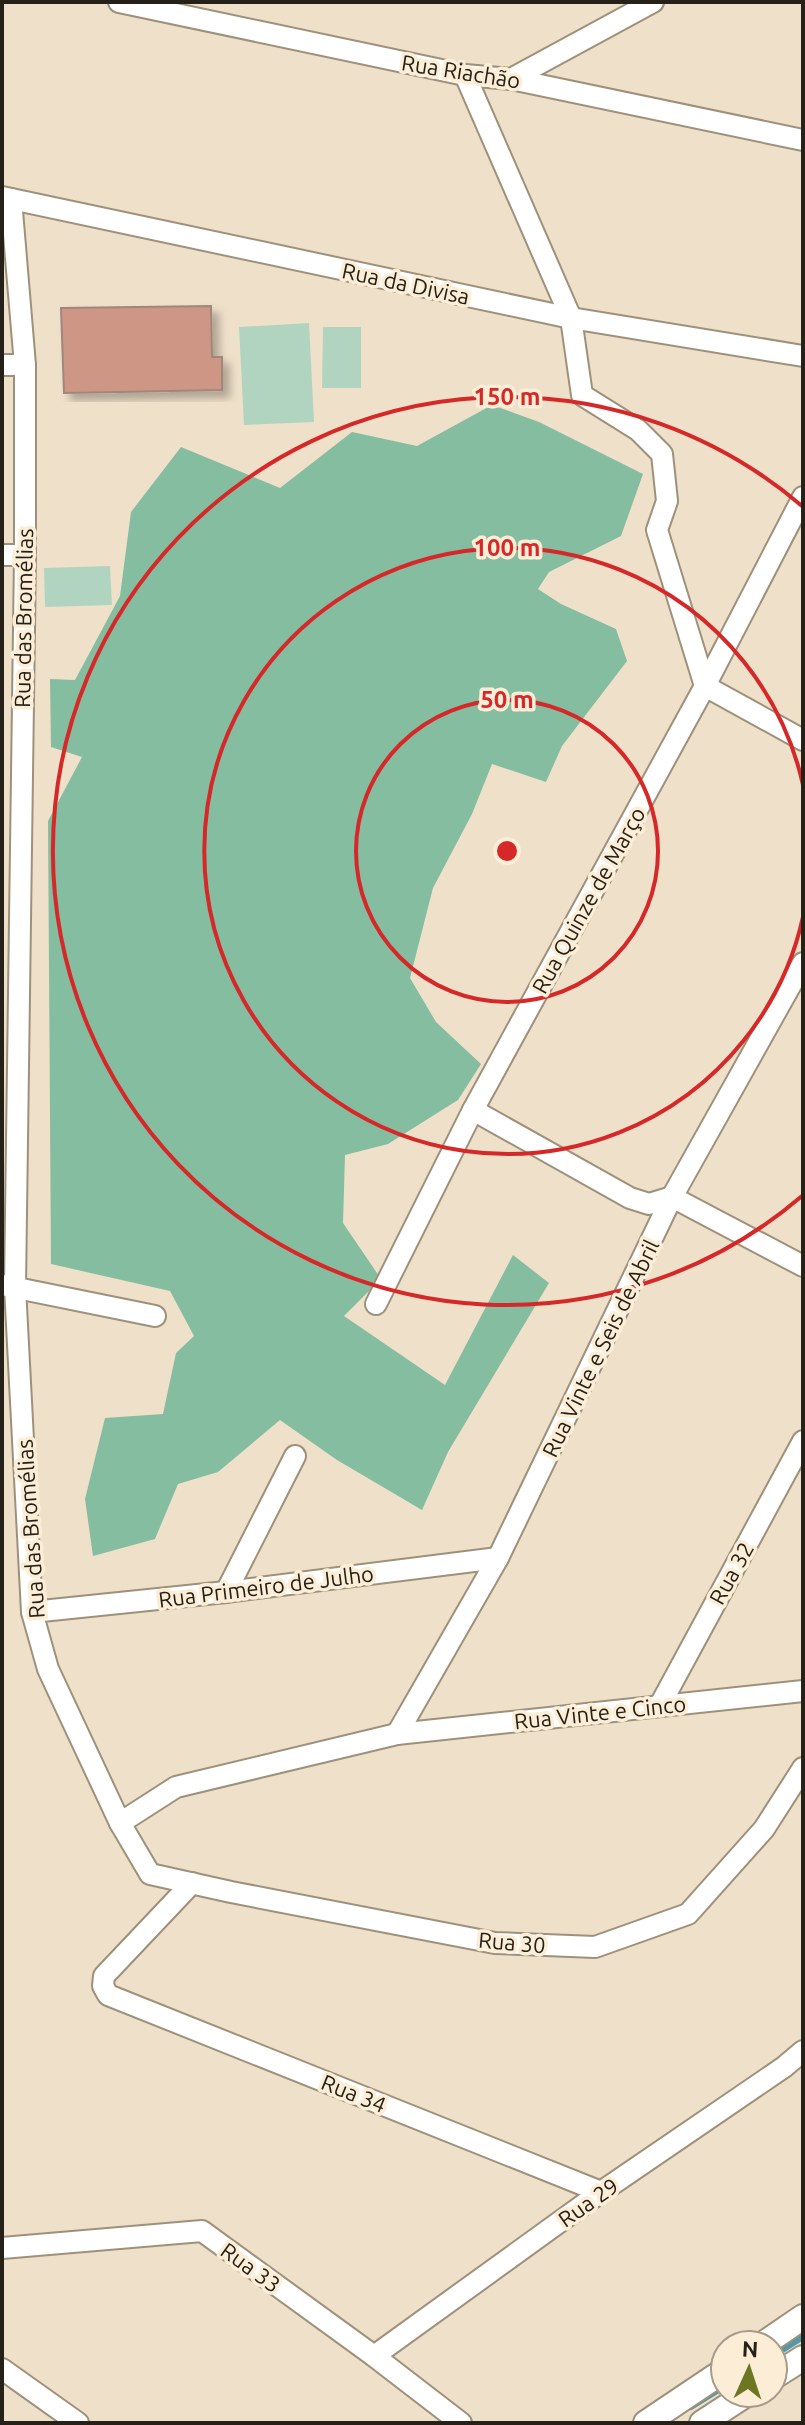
<svg xmlns="http://www.w3.org/2000/svg" width="805" height="2425" font-family="Ubuntu,sans-serif">
  <style>
    .green { fill: #b1d4c1 }
    .forest { fill: #85bda0 }
    .lines { fill: none; stroke-linecap: round; stroke-linejoin: round }
    .stream { stroke: #5497a7; stroke-width: 6 }
    .building { fill: #ce9785; stroke: #a0867d; stroke-width: 2; filter: url(#shadow) }
    .minor-casing { stroke: #9e917b; stroke-width: 24 }
    .tertiary-casing { stroke: #9e917b; stroke-width: 28 }
    .minor { stroke: #fff; stroke-width: 20 }
    .tertiary { stroke: #fff; stroke-width: 24 }
    .ring { fill: none; stroke: #d62828; stroke-width: 4 }
    .labels { text-anchor: middle; dominant-baseline: central; stroke-width: 7; stroke-linejoin: round; paint-order: stroke }
    .street-label { font-size: 22px; fill: #262118; stroke: #fcedd6 }
    .centre { fill: #d62828; stroke: #fcedd6; stroke-width: 4 }
    .ring-label { font-size: 24px; text-anchor: middle; font-weight: bold; fill: #d62828; stroke: #fcedd6; stroke-width: 7; stroke-linejoin: round; paint-order: stroke }
  </style>
  <defs>
    <filter id="shadow"><feDropShadow dx="7" dy="7" stdDeviation="4" flood-color="#0004"/></filter>
  </defs>
  <rect width="100%" height="100%" fill="#efe0c9"/>
  <g class="green">
    <polygon points="309,323 314,422 244,425 239,327"/>
    <polygon points="323,327 361,327 361,388 322,388"/>
    <polygon points="110,566 112,605 45,607 44,568"/>
  </g>
  <polygon class="forest" points="492,405 539,422 643,474 621,536 549,572 538,589 561,604 616,629 627,661 562,746 546,782 492,764 472,814 433,888 410,978 436,1022 481,1064 458,1100 388,1144 345,1155 343,1223 381,1279 344,1316 445,1385 513,1255 549,1283 448,1452 422,1510 337,1460 280,1420 218,1472 178,1484 155,1539 93,1556 85,1499 105,1418 163,1414 176,1353 194,1336 170,1291 51,1264 48,821 82,757 51,747 50,679 75,680 120,596 131,512 181,447 280,488 352,432 417,446"/>
  <g class="lines">
    <g class="stream">
      <polyline points="773,2356 803,2337"/>
      <polyline points="691,2407 725,2386"/>
    </g>
  </g>
  <polygon class="building" points="211,306 212,357 222,357 222,390 64,393 61,308"/>
  <g class="lines">
    <g class="minor-casing">
      <g id="minor">
        <polyline points="119,2 465,75 511,79 803,140"/>
        <polyline points="465,75 571,318 582,395 638,430 662,454 667,501 657,530 705,686 803,740"/>
        <polyline points="511,79 653,2"/>
        <polyline points="2,197 571,318 803,356"/>
        <polyline points="11,199 25,365 25,555 15,1287 32,1612 48,1669 120,1823 150,1874 231,1892 495,1943 595,1947 688,1914 764,1829 803,1768"/>
        <polyline points="2,365 25,365"/>
        <polyline points="2,555 25,555"/>
        <polyline points="473,1110 630,1198 649,1204 672,1197 803,1266"/>
        <polyline points="2,1285 155,1316"/>
        <polyline points="376,1304 473,1110 705,686 803,497"/>
        <polyline points="226,1592 295,1456"/>
        <polyline points="32,1612 226,1592 498,1558"/>
        <polyline points="660,1705 803,1441"/>
        <polyline points="397,1734 498,1558 672,1197 803,963"/>
        <polyline points="120,1823 176,1787 397,1734 803,1691"/>
        <polyline points="192,1883 104,1976 103,1986 108,1995 601,2192"/>
        <polyline points="2,2248 202,2231 374,2356 461,2423"/>
        <polyline points="374,2356 601,2192 784,2067 803,2051"/>
        <polyline points="2,2369 78,2423"/>
      </g>
    </g>
    <g class="tertiary-casing">
      <g id="tertiary">
        <polyline points="762,2345 803,2317"/>
        <polyline points="773,2377 803,2358"/>
        <polyline points="646,2423 725,2370"/>
        <polyline points="702,2423 748,2393"/>
      </g>
    </g>
    <use href="#minor" class="minor"/>
    <use href="#tertiary" class="tertiary"/>
  </g>
  <g class="ring">
    <circle cx="507" cy="851" r="151"/>
    <path d="M803 917A303 303 0 1 1 803 785"/>
    <path d="M802 1196A454 454 0 1 1 802 506"/>
  </g>
  <g class="labels">
    <g class="street-label">
      <text transform="translate(461 71) rotate(9)">Rua Riachão</text>
      <text transform="translate(406 283) rotate(12)">Rua da Divisa</text>
      <text transform="translate(23 618) rotate(-89)">Rua das Bromélias</text>
      <text transform="translate(588 900) rotate(-61)">Rua Quinze de Março</text>
      <text transform="translate(600 1348) rotate(-64)">Rua Vinte e Seis de Abril</text>
      <text transform="translate(30 1529) rotate(-94)">Rua das Bromélias</text>
      <text transform="translate(731 1573) rotate(-61)">Rua 32</text>
      <text transform="translate(266 1586) rotate(-7)">Rua Primeiro de Julho</text>
      <text transform="translate(600 1712) rotate(-6)">Rua Vinte e Cinco</text>
      <text transform="translate(512 1942) rotate(5)">Rua 30</text>
      <text transform="translate(354 2093) rotate(22)">Rua 34</text>
      <text transform="translate(588 2202) rotate(-35)">Rua 29</text>
      <text transform="translate(251 2267) rotate(36)">Rua 33</text>
    </g>
  </g>
  <circle cx="507" cy="851" r="12" class="centre"/>
  <g class="ring-label">
    <text x="507" y="405">150 m</text>
    <text x="507" y="556">100 m</text>
    <text x="507" y="708">50 m</text>
  </g>
  <rect width="805" height="2425" fill="none" stroke="#262118" stroke-width="8"/>
  <g transform="translate(749 2369) rotate(3)"><circle r="38" fill="#fcedd6" stroke="#a69b8a" stroke-width="2"/>
  <path d="M0-6L14 30L0 20L-14 30Z" fill="#6c7722"/>
  <text y="-12" font-size="22" font-weight="bold" text-anchor="middle" fill="#262118">N</text>
  </g>
</svg>
